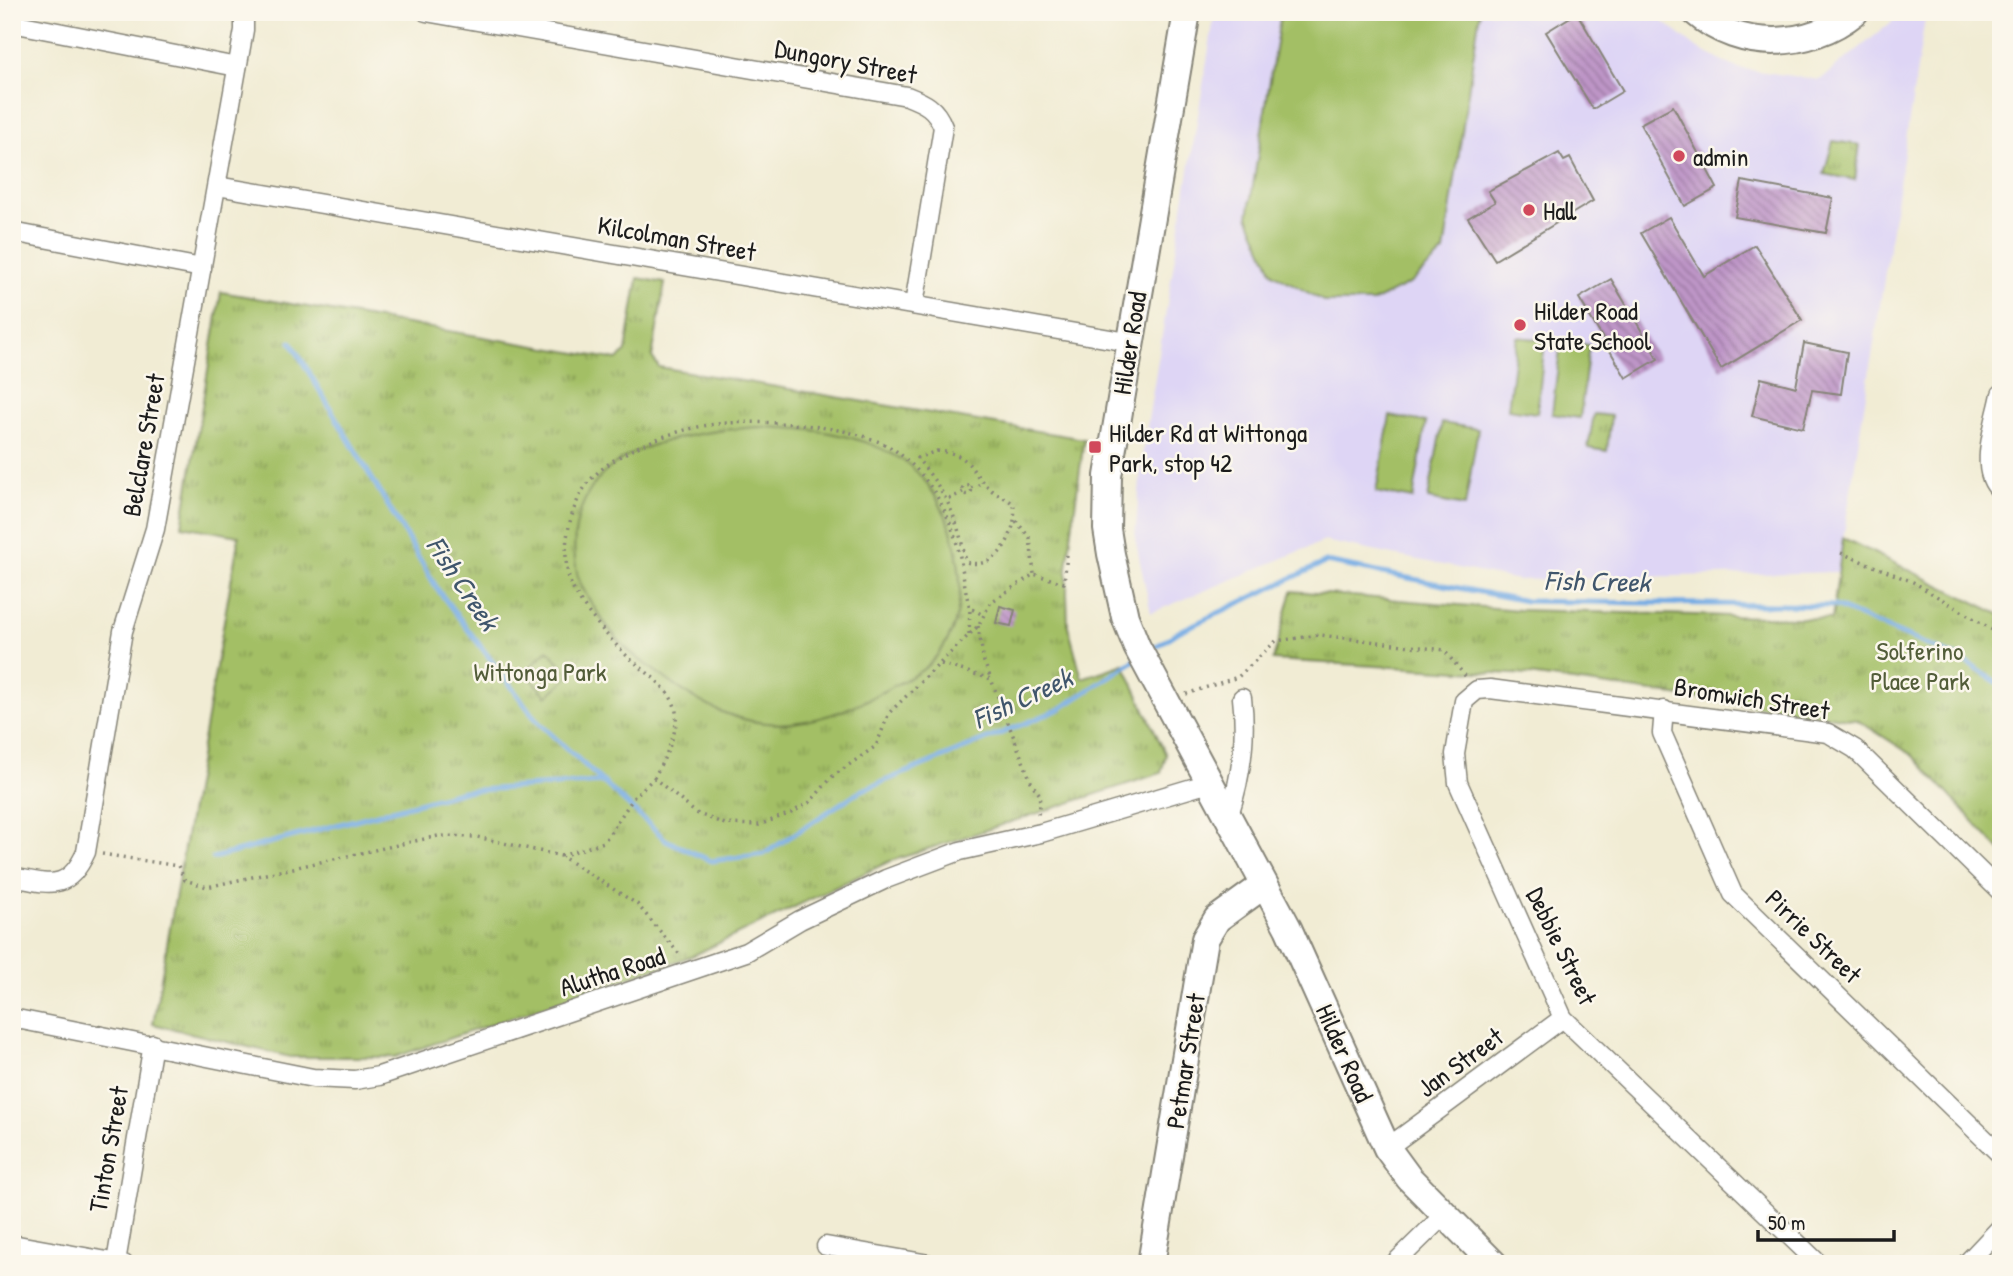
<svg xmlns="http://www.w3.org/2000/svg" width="2013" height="1276" font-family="'Patrick Hand',sans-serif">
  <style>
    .built { fill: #ded5f5 }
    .park { fill: url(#park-tufts); stroke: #606e40; stroke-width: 2 }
    .pitch { fill: #a3bf65; stroke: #606e40; stroke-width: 2 }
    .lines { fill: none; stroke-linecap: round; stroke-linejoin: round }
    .stream { stroke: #76ace4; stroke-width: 5 }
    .building { fill: url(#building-back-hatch) }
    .street-casing { stroke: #868478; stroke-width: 21 }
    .secondary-casing { stroke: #868478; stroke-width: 30 }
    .path { stroke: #868478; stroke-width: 3.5; stroke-dasharray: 2 5; stroke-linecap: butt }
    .street { stroke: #fff; stroke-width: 18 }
    .secondary { stroke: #fff; stroke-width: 26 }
    .poi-dot { fill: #d1495b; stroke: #fbf7ec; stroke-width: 2.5 }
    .labels { text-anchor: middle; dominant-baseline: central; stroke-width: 5; stroke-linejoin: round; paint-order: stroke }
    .street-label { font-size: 26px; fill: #1c1c1c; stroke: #fbf7ec }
    .poi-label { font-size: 26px; fill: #1c1c1c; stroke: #fbf7ec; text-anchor: start }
    .park-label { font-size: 26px; fill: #525d39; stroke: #fbf7ec }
    .water-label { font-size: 28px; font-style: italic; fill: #40566c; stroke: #fbf7ec }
  </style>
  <defs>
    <pattern id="park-tufts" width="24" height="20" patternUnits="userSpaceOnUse" patternTransform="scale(1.75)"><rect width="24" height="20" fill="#a3bf65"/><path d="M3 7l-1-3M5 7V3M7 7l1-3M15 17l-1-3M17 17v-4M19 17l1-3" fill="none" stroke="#849a52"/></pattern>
    <pattern id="building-back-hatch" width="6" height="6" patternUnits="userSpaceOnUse" patternTransform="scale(1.75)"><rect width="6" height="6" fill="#be95c7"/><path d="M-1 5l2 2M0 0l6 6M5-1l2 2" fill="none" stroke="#9a79a1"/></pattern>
  </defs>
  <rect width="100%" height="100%" fill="#fbf7ec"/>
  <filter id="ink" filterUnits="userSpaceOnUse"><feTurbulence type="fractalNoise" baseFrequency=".0143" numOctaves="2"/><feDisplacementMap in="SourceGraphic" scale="14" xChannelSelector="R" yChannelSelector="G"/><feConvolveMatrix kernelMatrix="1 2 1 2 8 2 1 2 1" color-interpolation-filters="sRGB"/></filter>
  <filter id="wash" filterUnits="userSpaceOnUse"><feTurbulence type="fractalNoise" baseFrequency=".00686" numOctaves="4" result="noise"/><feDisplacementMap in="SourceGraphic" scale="28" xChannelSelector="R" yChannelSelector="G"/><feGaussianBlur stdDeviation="1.57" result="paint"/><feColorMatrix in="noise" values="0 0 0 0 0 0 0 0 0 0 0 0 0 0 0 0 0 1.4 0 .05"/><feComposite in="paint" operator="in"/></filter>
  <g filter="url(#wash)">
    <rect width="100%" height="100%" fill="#f1ecd4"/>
    <polygon class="built" points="1215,12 1651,12 1698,49 1737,68 1820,80 1904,12 1926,12 1838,572 1518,580 1324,541 1151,613 1135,538 1142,457"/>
    <g class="park">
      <polygon points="1833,141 1860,145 1855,180 1824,174"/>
      <polygon points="638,278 665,283 652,357 659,367 1084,439 1067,567 1067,594 1068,626 1082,678 1124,664 1166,755 1161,773 888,862 692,956 395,1057 290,1057 153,1024 239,536 182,526 221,292 618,360 626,351"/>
      <polygon points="1594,414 1611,416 1607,451 1588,448"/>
      <polygon points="1843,538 2001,615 2001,851 1912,755 1857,720 1529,675 1273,660 1292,591 1519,610 1832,619"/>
    </g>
    <g class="pitch">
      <polygon points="1281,12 1480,12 1444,252 1411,283 1373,302 1325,302 1273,273 1248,216"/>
      <polygon points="1517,337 1545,340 1537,413 1508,409"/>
      <polygon points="1561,341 1589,345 1580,418 1552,414"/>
      <polygon points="1390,416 1426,422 1413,499 1376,492"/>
      <polygon points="1442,423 1478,429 1465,506 1428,499"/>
      <path d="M 757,427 C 807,428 856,432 899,458 C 926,474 945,508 953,537 C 965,584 965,632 926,667 C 916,676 900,682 888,689 C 857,706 828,719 792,723 C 742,728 700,705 662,676 C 650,667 635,658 624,646 C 610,632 581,592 577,573 C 568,529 582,484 621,460 C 657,437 716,430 757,427 Z"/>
      <polygon points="548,650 571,675 547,696 525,672"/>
    </g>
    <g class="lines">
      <g class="stream">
        <polyline points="291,342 438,590 538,722 666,840 711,861 764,854 858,792 1060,709 1135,660"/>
        <polyline points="1149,651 1180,631 1326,562 1526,601 1835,606 1963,660 2001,685"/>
        <polyline points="213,858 463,791 604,782"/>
      </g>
    </g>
    <g id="blocks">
      <g class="building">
        <polygon points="1577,13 1623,91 1593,109 1546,32"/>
        <polygon points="1673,106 1717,188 1685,206 1640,124"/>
        <polygon points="1559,153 1564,161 1570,158 1593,201 1495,260 1468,218 1495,202 1488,191"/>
        <polygon points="1742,181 1833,198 1826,233 1735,217"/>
        <polygon points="1669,217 1704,276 1755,245 1802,320 1721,369 1641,233"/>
        <polygon points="1611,279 1658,359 1626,378 1579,298"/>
        <polygon points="1804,343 1847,352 1841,394 1812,390 1803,428 1752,416 1761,378 1796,387"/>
        <polygon points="1000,606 1015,610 1011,626 996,623"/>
      </g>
    </g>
  </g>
  <g filter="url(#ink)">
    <use href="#blocks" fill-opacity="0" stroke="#868478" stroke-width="2"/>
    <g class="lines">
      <g class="street-casing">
        <g id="street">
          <path d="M 426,12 L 907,96 C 925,103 936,108 943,127 L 914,305"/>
          <polyline points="12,23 237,67"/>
          <polyline points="217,186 1128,342"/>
          <polyline points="12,232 202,268"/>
          <path d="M 2001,394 C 1996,422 1976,471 2001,491"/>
          <polyline points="1664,710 1662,733 1733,894 2001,1155"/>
          <path d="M 1228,818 C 1241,779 1247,739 1242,698"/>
          <path d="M 12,877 C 50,884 68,892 86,852 L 123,631 L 155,529 L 244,30 L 244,12"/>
          <polyline points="12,1018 313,1078 355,1080 379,1076 746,952 800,920 886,879 960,851 1041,833 1209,783"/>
          <polyline points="1387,1148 1563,1018"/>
          <polyline points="12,1244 124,1264"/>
          <polyline points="826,1246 929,1264"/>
          <polyline points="116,1262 153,1044"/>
          <polyline points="1394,1264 1444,1215"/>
          <polyline points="1819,1264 1563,1018 1458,783 1455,754 1464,701 1477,690 1490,689 1828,733 1855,749 2001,892"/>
          <polyline points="1966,1264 2001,1227"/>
        </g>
      </g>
      <g class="secondary-casing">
        <g id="secondary">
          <polyline points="1187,12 1108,476 1107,529 1111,554 1125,617 1137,647 1288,928 1387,1148 1409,1178 1494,1264"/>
          <path d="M 1695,12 C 1741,52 1809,49 1855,12"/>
          <polyline points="1151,1264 1205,939 1217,919 1264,885"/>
        </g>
      </g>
      <g class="path">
        <path d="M 937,451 C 973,453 968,471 990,489 C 998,496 1007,497 1014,505 C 1018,531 999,572 966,562 C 957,516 947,494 917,458 Z"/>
        <circle cx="967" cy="490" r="4.5"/>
        <polyline points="971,488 983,483"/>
        <polyline points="949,499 963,492"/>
        <polyline points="1016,521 1030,538 1034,574"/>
        <polyline points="1841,553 1913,582 2001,635"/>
        <polyline points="978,626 984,662 991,679"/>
        <polyline points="969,634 970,608"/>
        <polyline points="941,664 991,679 1032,784 1040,795 1038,817"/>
        <polyline points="1186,694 1238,677 1276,641 1320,635 1444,650 1466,677"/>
        <path d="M 654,778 C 664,759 683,726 674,704 C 665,683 642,670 626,655 C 610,639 579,605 571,584 C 560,556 568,512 585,487 C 608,453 670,431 709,425 C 753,418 860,424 896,451 C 932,478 953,518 961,562 C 964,578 965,592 970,608 L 983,615"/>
        <polyline points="102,854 178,866 185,880 207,887 438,836 477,837 561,856 637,904 681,956"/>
        <polyline points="561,856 604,842 634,797 654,778 696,813 725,824 759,825 791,813 810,802 833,776 876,746 889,713 978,626 991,602 1034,574 1064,583 1067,554"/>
      </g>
      <use href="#street" class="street"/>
      <use href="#secondary" class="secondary"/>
    </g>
  </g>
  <g class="poi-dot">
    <circle cx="1679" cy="156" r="7"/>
    <circle cx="1529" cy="210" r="7"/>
    <circle cx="1520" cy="325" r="7"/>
    <rect x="1088" y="440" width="14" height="14" rx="3.5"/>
  </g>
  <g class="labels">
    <g class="street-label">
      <text transform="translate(846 61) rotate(11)">Dungory Street</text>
      <text transform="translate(677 238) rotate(10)">Kilcolman Street</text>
      <text transform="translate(1129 343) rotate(-81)">Hilder Road</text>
      <text transform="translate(143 445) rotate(-80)">Belclare Street</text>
      <text transform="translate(1752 698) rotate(9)">Bromwich Street</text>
      <text transform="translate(1814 936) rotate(44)">Pirrie Street</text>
      <text transform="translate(1562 946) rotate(64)">Debbie Street</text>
      <text transform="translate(612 971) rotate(-18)">Alutha Road</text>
      <text transform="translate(1345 1053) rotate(66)">Hilder Road</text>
      <text transform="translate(1185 1061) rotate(-81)">Petmar Street</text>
      <text transform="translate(1460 1062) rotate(-36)">Jan Street</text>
      <text transform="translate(108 1149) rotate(-80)">Tinton Street</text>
    </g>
    <g class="poi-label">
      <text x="1693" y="156">admin</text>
      <text x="1543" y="210">Hall</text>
      <text x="1534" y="310">Hilder Road<tspan x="1534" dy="30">State School</tspan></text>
      <text x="1109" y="432">Hilder Rd at Wittonga<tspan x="1109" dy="30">Park, stop 42</tspan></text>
    </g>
    <g class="park-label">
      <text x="1920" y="650">Solferino<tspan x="1920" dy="30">Place Park</tspan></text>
      <text x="540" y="671">Wittonga Park</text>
    </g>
    <g class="water-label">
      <text transform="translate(1597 581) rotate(1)">Fish Creek</text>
      <text transform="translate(463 583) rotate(56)">Fish Creek</text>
      <text transform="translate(1022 698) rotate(-25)">Fish Creek</text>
    </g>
  </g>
  <rect width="2013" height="1276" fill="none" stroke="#fbf7ec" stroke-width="42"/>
  <path d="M1758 1230v10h136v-10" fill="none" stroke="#1c1c1c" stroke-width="3.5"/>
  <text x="1768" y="1230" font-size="21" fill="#1c1c1c" stroke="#fbf7ec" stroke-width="5" paint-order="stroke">50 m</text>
</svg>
